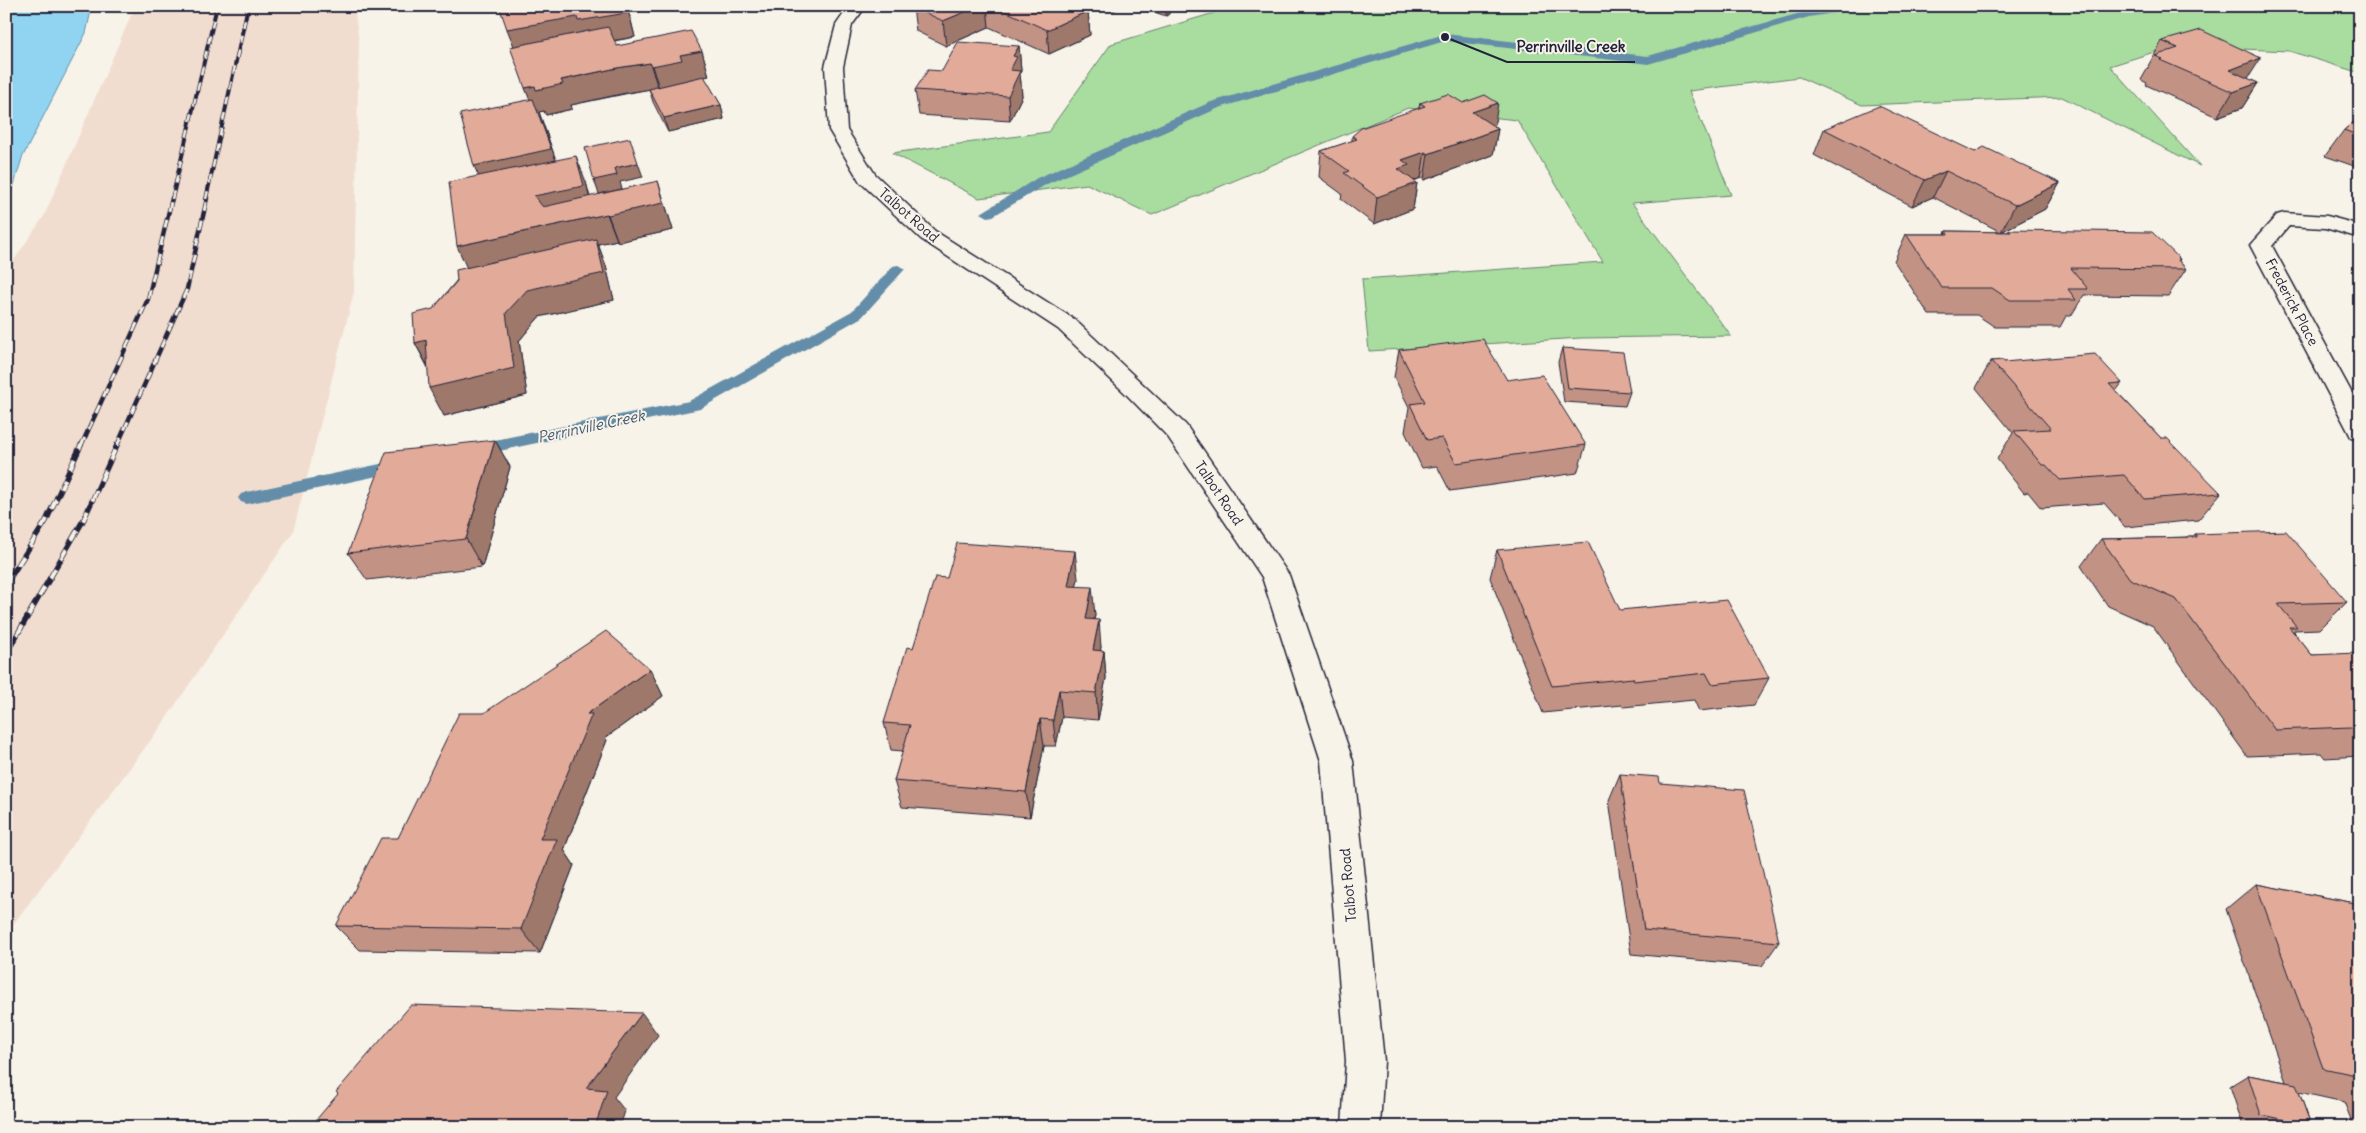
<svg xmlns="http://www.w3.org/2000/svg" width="2366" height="1133" font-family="Delius,sans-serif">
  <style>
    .built { fill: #f1ddd0 }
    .green { fill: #a9dd9f; stroke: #66806d }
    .water { fill: #90d4f1; stroke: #648da8 }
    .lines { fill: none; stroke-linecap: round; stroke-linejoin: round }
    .stream { fill: #648da8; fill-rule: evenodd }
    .minor-casing { stroke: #22223b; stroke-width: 3 }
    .minor { fill: #f7f3e8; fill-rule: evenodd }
    .rail-far2-casing { stroke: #22223b; stroke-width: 4 }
    .rail-far1-casing { stroke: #22223b; stroke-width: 4.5 }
    .rail-casing { stroke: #22223b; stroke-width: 5.5 }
    .rail-far2 { stroke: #f7f3e8; stroke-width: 2.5; stroke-dasharray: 8; stroke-linecap: butt }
    .rail-far1 { stroke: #f7f3e8; stroke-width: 3; stroke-dasharray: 9; stroke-linecap: butt }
    .rail { stroke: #f7f3e8; stroke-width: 4; stroke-dasharray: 11; stroke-linecap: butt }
    .wall { fill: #c29384; stroke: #22223b }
    .shaded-wall { fill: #9e786b; stroke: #22223b }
    .building { fill: #e2ab99; stroke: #22223b }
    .labels { text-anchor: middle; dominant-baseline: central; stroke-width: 4; stroke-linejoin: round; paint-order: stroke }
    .street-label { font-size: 14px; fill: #22223b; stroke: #f7f3e8 }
    .water-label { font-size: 15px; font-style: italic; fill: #435772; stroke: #f7f3e8 }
    .leader { fill: none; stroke: #22223b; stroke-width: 2 }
    .callout-dot { fill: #22223b; stroke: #f7f3e8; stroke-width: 2 }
    .callout-label { font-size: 15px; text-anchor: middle; font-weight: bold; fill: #22223b; stroke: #f7f3e8; stroke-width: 4; stroke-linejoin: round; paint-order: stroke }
  </style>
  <rect width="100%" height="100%" fill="#f7f3e8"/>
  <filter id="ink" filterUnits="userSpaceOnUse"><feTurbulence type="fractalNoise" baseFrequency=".02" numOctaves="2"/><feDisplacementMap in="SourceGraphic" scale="10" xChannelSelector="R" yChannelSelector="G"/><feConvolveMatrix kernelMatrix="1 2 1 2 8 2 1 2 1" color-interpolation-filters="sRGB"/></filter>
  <g filter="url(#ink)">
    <polygon class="built" points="135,6 354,6 359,42 354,292 293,532 159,729 6,934 6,272 44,216"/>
    <polygon class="green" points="1237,6 2360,6 2360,73 2289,51 2173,46 2110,66 2200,166 2062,97 1862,105 1799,77 1689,91 1731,195 1632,203 1731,336 1581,338 1369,351 1362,279 1603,262 1517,120 1408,108 1152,215 1087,184 979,198 892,153 1048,132 1111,44"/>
    <polygon class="water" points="6,6 92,6 86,33 22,158 6,212"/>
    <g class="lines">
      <g class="stream">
        <polygon points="1837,6 1865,6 1860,9 1809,17 1648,64 1445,41 1219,108 1047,184 993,216 988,217 981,213 1037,178 1211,102 1445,34 1648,56 1804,12"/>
        <polygon points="898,265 905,269 862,317 700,409 475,456 469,454 466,450 469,446 475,444 689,401 852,311 893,266"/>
        <polygon points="404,459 410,461 413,465 410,469 247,504 241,502 238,498 241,494 247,492"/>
      </g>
      <g class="minor-casing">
        <g id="minor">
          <polygon points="849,6 866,6 852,25 843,67 847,130 875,174 935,231 1074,319 1186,425 1289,575 1353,761 1384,1061 1380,1127 1342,1127 1346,1061 1321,761 1262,577 1168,437 1125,393 1058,329 921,239 860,182 829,130 825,67 836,25"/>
          <polygon points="2284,213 2327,216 2360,225 2360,238 2325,228 2289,226 2272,246 2360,408 2360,439 2351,437 2348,431 2250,245 2277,215"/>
        </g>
      </g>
      <use href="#minor" class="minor"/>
      <g class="rail-far2-casing">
        <g id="rail-far2">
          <polyline points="172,199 217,6"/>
          <polyline points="206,199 248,6"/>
        </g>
      </g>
      <g class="rail-far1-casing">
        <g id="rail-far1">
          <polyline points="81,446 148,299 172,198"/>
          <polyline points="117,446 187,289 207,198"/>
        </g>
      </g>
      <g class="rail-casing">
        <g id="rail">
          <polyline points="6,584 46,521 81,445"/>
          <polyline points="6,654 84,519 117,445"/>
        </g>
      </g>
      <use href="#rail-far2" class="rail-far2"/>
      <use href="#rail-far1" class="rail-far1"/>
      <use href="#rail" class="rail"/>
    </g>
    <g class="wall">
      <polygon points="915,6 1076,6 1088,11 1090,35 1049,54 989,27 946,46 916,31 913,7"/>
      <polygon points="1098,6 1122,6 1113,11"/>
      <polygon points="1142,6 1175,6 1169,10 1169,14 1166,16 1142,8"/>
      <polygon points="630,16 635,37 614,41 617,46 702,51 709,76 704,77 721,105 724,119 668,132 653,102 649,89 571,105 572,109 546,115 544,111 539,112 556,160 586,182 590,197 666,207 673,230 618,242 617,240 598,244 606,266 614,300 539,317 519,341 527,395 444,416 427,366 415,343 433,309 467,268 478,176 530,100 514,46"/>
      <polygon points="2162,41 2248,79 2258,83 2242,108 2217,117 2146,85 2147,83 2141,80 2149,66 2148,66"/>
      <polygon points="1019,46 1021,71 1020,73 1022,96 1010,121 919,115 915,90 942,71"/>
      <polygon points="1420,103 1494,126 1498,129 1493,155 1424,180 1421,178 1414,181 1417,183 1413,209 1374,224 1341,199 1342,194 1319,177 1321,151 1352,141 1352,136 1419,108"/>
      <polygon points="2360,117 2360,168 2325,156 2344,130"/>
      <polygon points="1824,129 1975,152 2060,183 2045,209 2001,232 2008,232 2009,230 2180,259 2179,261 2186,269 2168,296 2084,295 2071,316 2066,316 2060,327 1995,327 1977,315 1929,315 1894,261 1906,234 1945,234 1946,231 2001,232 1933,197 1912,206 1814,155"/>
      <polygon points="1562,348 1630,392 1625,406 1564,402 1558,362"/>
      <polygon points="1399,350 1507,380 1586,445 1577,473 1450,491 1437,466 1422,468 1405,432 1409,407 1394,377"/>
      <polygon points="1991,361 2004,362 2122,383 2116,391 2161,438 2221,493 2198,520 2125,527 2104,503 2041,508 2028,492 2024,493 1997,459 2013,433 1976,388"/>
      <polygon points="495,440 510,467 482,567 367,580 348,553"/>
      <polygon points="2195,534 2347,602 2320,629 2294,630 2293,632 2312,655 2360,656 2360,756 2325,758 2321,753 2247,756 2153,626 2108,606 2081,566 2101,539 2193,537"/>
      <polygon points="1497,550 1620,610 1769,678 1754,705 1699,711 1694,700 1623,707 1622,705 1543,713 1490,578"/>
      <polygon points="947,578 1078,579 1076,586 1095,615 1094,620 1101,647 1100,650 1104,651 1106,678 1098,720 1062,717 1056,746 1044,746 1030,817 902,807 894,781 903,751 891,750 884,723 913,648"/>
      <polygon points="650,669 663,696 605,738 607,740 564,850 574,865 540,953 360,950 336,926 398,838 484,713"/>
      <polygon points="1620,774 1779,942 1762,966 1631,954 1609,800"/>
      <polygon points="2256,884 2360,904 2360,1127 2354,1127 2344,1102 2299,1092 2311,1125 2308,1127 2243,1126 2230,1086 2248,1075 2286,1082 2226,909"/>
    </g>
    <g class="shaded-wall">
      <polygon points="627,6 635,37 586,45 517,54 507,29"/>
      <polygon points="979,6 987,6 989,27 946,46 943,21"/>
      <polygon points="1113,6 1122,6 1113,11"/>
      <polygon points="1166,6 1175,6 1169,10 1169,14 1166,16"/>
      <polygon points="1088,11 1090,35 1049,54 1047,30"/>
      <polygon points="1019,46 1021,71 1020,73 1022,96 1010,121 1008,96 1010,70 1013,56"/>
      <polygon points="702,51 709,76 688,80 660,91 652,66 680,55"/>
      <polygon points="2261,58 2245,83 2230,70"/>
      <polygon points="650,63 658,88 626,93 571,105 572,109 546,115 544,111 539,112 561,175 486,192 474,166 535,113 525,88 617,68"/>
      <polygon points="2258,83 2242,108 2217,117 2233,92"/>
      <polygon points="1498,103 1494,129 1472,112"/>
      <polygon points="721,105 724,119 668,132 664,118"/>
      <polygon points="1498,129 1493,155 1424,180 1428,154"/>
      <polygon points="1425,152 1421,178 1407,183 1417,183 1413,209 1374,224 1377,197 1398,169 1402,160"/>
      <polygon points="576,156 586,182 593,213 545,223 534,196"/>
      <polygon points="638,163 643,177 620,182 622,189 599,194 594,180 615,168"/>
      <polygon points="1946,171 1933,197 1912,206 1925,180"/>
      <polygon points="658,181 673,230 618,242 608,215"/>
      <polygon points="2060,183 2045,209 2001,232 2015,205"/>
      <polygon points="607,214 617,240 598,244 606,266 614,300 539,317 519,341 527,395 444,416 429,388 469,273 457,246"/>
      <polygon points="426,340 430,370 415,343"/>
      <polygon points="495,440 510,467 482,567 466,539"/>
      <polygon points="1075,551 1078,579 1071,613 1068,586"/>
      <polygon points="1092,587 1095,615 1088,647 1086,619"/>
      <polygon points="1099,620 1101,647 1096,677 1093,650"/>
      <polygon points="1104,651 1106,678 1098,720 1096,693"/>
      <polygon points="650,669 663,696 605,738 607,740 564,850 574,865 540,953 521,929 540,839 587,714"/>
      <polygon points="1059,690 1062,717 1056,746 1053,720"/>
      <polygon points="1040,719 1044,746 1030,817 1026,792"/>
      <polygon points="642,1013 658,1035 614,1097 625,1111 620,1127 595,1127 586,1088"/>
    </g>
    <g class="building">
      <polygon points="499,6 625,6 627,13 578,21 577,17 507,29"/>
      <polygon points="915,6 979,6 943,21 913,7"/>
      <polygon points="994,6 1076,6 1088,11 1047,30"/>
      <polygon points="608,27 617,46 691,31 702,51 680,55 682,60 652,66 650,63 617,68 561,80 563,84 536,90 535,86 525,88 510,47"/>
      <polygon points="2201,30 2261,58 2230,70 2258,83 2233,92 2160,60 2163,59 2155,56 2178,48 2162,41"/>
      <polygon points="958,42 1019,46 1013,56 1017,57 1010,70 1020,71 1008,96 915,90 928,70 942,71"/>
      <polygon points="704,76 721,105 664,118 649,89"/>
      <polygon points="1448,94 1463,103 1485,95 1498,103 1472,112 1498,129 1428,154 1425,152 1402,160 1409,165 1398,169 1417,183 1377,197 1344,173 1349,171 1321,151 1357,139 1352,136 1361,128 1425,106 1420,103"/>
      <polygon points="533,99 551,149 474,166 460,114"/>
      <polygon points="1879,106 1975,152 1984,147 2060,183 2015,205 1946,171 1925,180 1824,129"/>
      <polygon points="2360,117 2360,136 2344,130"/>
      <polygon points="630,138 638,163 615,168 617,175 594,180 585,148"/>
      <polygon points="576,156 584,186 534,196 543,207 658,181 664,203 608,215 607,214 457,246 449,182"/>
      <polygon points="2009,230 2152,232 2180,259 2177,259 2186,269 2071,268 2088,289 2068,289 2076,300 2010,300 1992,288 1942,288 1906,234 1948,234 1946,231 2011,232"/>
      <polygon points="596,239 604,273 527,290 506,313 514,368 429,388 426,340 415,343 413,314 433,309 457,281 456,270"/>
      <polygon points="1483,339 1507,380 1542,375 1586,445 1456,463 1442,438 1427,440 1410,404 1425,402 1399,350"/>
      <polygon points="1562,348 1623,352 1630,392 1568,388"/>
      <polygon points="2095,354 2122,383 2109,384 2161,438 2167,438 2221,493 2145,499 2124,475 2060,480 2046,465 2042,465 2014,431 2051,429 1991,361 2003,360 2004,362"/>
      <polygon points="495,440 466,539 348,553 386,452"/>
      <polygon points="2286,531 2347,602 2278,604 2297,627 2289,627 2312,655 2357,653 2360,656 2360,731 2355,731 2351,727 2275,730 2176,599 2130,579 2101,539 2197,537 2195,534"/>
      <polygon points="1588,542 1620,610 1727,600 1769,678 1712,684 1706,673 1634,681 1633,678 1552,686 1497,550"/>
      <polygon points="957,543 1075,551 1068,586 1092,587 1086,619 1099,620 1093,650 1104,651 1096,693 1059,690 1053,720 1040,719 1026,792 894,781 910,725 884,723 907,647 913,648 935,577 947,578"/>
      <polygon points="606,631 650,669 587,714 592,714 540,839 557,839 521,929 336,926 381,838 398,838 459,713 484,713"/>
      <polygon points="1620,774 1659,777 1660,783 1744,790 1779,942 1644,930"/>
      <polygon points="2256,884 2360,904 2360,1076 2323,1068"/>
      <polygon points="411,1005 642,1013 586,1088 607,1090 595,1127 310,1127 338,1094 336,1092"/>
      <polygon points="2248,1075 2296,1084 2311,1125 2261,1115"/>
    </g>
  </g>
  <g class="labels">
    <g class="street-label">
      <text transform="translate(909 215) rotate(41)">Talbot Road</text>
      <text transform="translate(2292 302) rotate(62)">Frederick Place</text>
      <text transform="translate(1219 493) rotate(56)">Talbot Road</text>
      <text transform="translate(1348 885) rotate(-95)">Talbot Road</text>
    </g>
    <g class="water-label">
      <text transform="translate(591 426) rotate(-12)">Perrinville Creek</text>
    </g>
  </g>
  <path class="leader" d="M1445 37L1507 62H1635"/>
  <circle class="callout-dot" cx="1445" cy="37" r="5"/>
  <g class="callout-label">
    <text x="1571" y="52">Perrinville Creek</text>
  </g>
  <rect width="2366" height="1133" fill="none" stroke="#f7f3e8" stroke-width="25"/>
  <rect x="12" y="12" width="2341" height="1108" fill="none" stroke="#22223b" stroke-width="2" filter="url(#ink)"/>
</svg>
